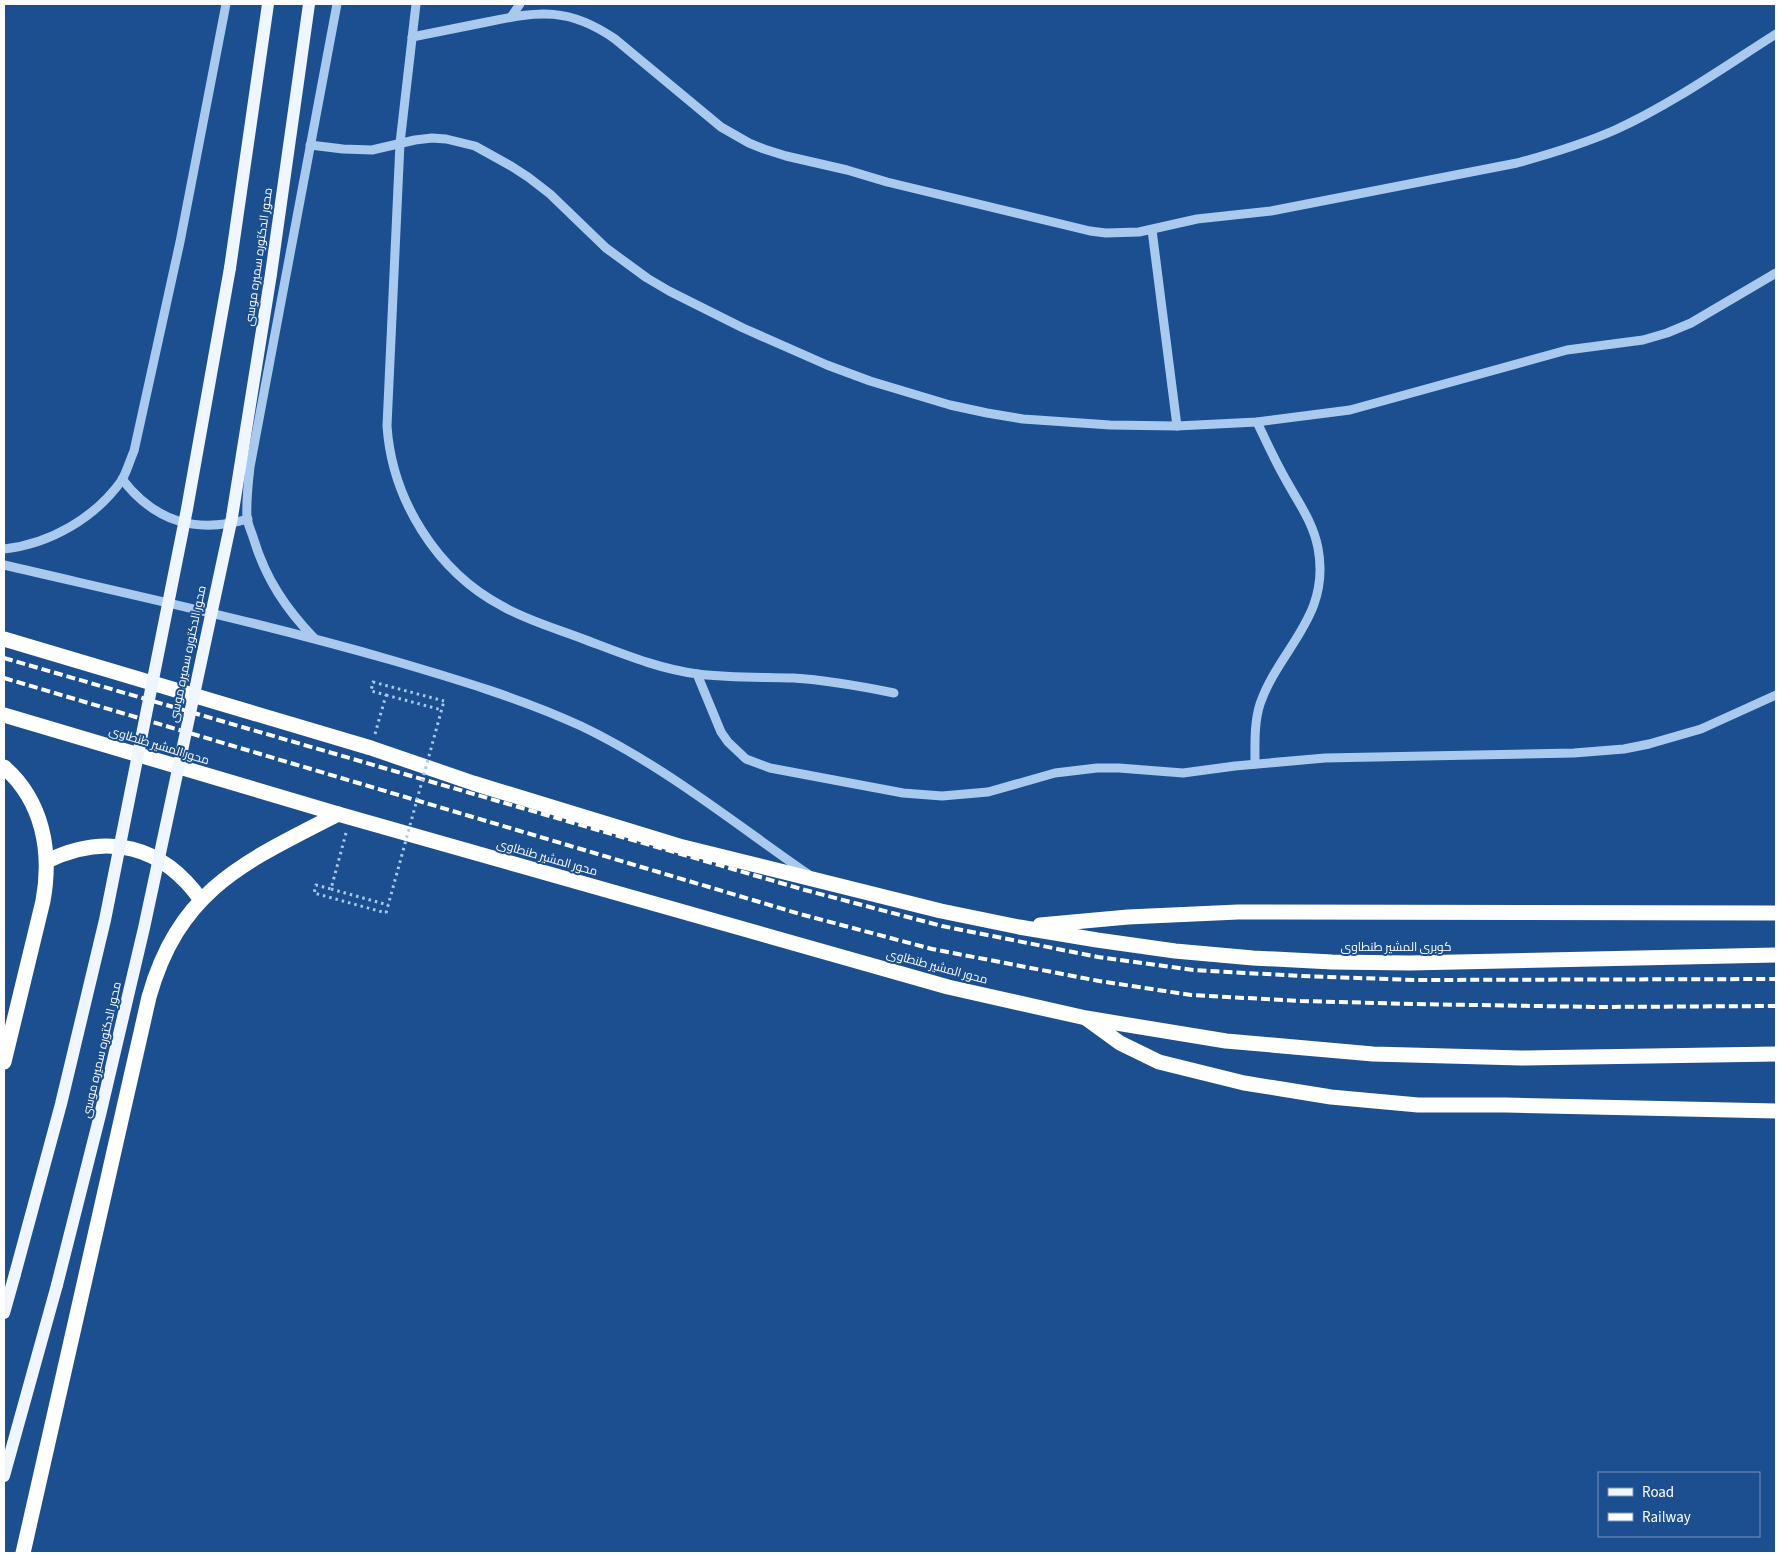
<svg xmlns="http://www.w3.org/2000/svg" width="1780" height="1557" font-family="'Source Sans 3',Cairo,sans-serif">
  <style>
    .lines { fill: none; stroke-linecap: round; stroke-linejoin: round }
    .path { stroke: #a9c9ee; stroke-width: 3; stroke-dasharray: 2.5 4; stroke-linecap: butt }
    .minor { stroke: #a9c9ee; stroke-width: 9 }
    .major { stroke: #f0f6ff; stroke-width: 12 }
    .highway { stroke: #fff; stroke-width: 15 }
    .rail { stroke: #fff; stroke-width: 4; stroke-dasharray: 9 4; stroke-linecap: butt }
    .path-bridge { stroke: #a9c9ee; stroke-width: 3; stroke-dasharray: 2.5 4; stroke-linecap: butt }
    .major-bridge { stroke: #f0f6ff; stroke-width: 12 }
    .labels { text-anchor: middle; dominant-baseline: central; stroke-width: 4; stroke-linejoin: round; paint-order: stroke }
    .street-label { font-size: 12px; fill: #fff; stroke: #1b4f8f }
  </style>
  <rect width="100%" height="100%" fill="#1b4f8f"/>
  <g class="lines">
    <g class="path">
      <polyline points="386,695 442,710"/>
      <polyline points="375,734 386,695 371,691 373,682 444,701"/>
      <polyline points="346,833 331,889 316,885 314,893 386,913"/>
      <polyline points="331,889 388,905"/>
    </g>
    <g class="minor">
      <path d="M 416,4 L 400,143 L 387,426 C 392,499 436,571 502,606 C 528,621 558,629 586,640 C 623,654 659,669 698,674 C 730,678 761,677 793,678 C 827,680 860,686 894,693"/>
      <polyline points="511,17 520,4"/>
      <path d="M 412,37 C 437,32 462,27 487,22 C 539,11 569,7 615,39 L 721,127 L 749,143 L 764,149 L 786,156 L 847,170 L 887,182 L 1090,231 L 1106,233 L 1139,232 L 1197,219 L 1271,211 L 1517,163 C 1550,154 1583,144 1615,130 C 1672,104 1724,67 1776,34"/>
      <polyline points="310,145 343,149 372,150 415,140 432,138 446,139 475,146 511,166 528,177 550,194 606,248 647,278 669,291 743,328 827,365 870,381 950,405 987,413 1023,419 1110,425 1177,426 1257,422 1350,410 1567,350 1643,340 1667,333 1691,323 1776,273"/>
      <polyline points="1152,230 1177,426"/>
      <path d="M 122,479 C 155,522 196,534 248,519"/>
      <path d="M 4,549 C 50,544 95,518 122,480 C 127,471 130,460 134,451 L 180,242 L 226,4"/>
      <path d="M 4,565 C 133,595 263,623 391,660 C 456,679 520,698 581,726 C 663,765 734,823 808,874"/>
      <path d="M 314,638 C 286,609 266,579 254,540 C 252,533 248,525 247,518 C 246,501 248,484 250,467 L 337,4"/>
      <polyline points="697,674 721,732 728,742 746,759 770,768 903,793 942,796 988,792 1055,773 1097,768 1119,768 1183,773 1235,766 1325,758 1574,753 1624,749 1649,744 1701,729 1776,695"/>
      <path d="M 1255,764 C 1255,743 1254,723 1260,704 C 1280,647 1331,617 1318,548 C 1313,522 1298,502 1286,480 C 1275,461 1266,441 1257,422"/>
    </g>
    <g class="major">
      <polyline points="230,268 268,4"/>
      <polyline points="271,274 309,4"/>
      <polyline points="4,1313 15,1274"/>
      <polyline points="4,1476 57,1285"/>
    </g>
    <g class="highway">
      <polyline points="4,639 371,748 473,783 679,846 941,911 1019,927 1097,940 1175,951 1253,958 1332,962 1410,963 1776,955"/>
      <polyline points="4,715 338,814 948,987 1086,1018 1226,1041 1373,1054 1521,1058 1776,1054"/>
      <path d="M 4,767 C 43,801 52,852 43,901 L 4,1062"/>
      <path d="M 47,861 C 107,832 162,845 201,900"/>
      <polyline points="1040,925 1128,917 1238,912 1776,913"/>
      <polyline points="1087,1019 1120,1043 1159,1062 1244,1083 1331,1097 1418,1105 1506,1105 1776,1111"/>
      <path d="M 23,1553 L 149,997 C 180,888 245,862 338,814"/>
    </g>
    <g class="rail">
      <polyline points="4,658 805,890 942,926 1098,957 1193,970 1301,976 1415,980 1776,979"/>
      <polyline points="4,678 800,914 932,949 1099,981 1191,995 1301,1001 1413,1004 1597,1007 1776,1006"/>
    </g>
    <polyline class="path-bridge" points="386,913 444,701"/>
    <g class="major-bridge">
      <polyline points="15,1274 61,1104 105,920 187,509 230,268"/>
      <polyline points="57,1285 100,1115 144,928 232,517 271,274"/>
    </g>
  </g>
  <g class="labels">
    <g class="street-label">
      <text transform="translate(259 257) rotate(-82)">محور الدكتوره سميره موسى</text>
      <text transform="translate(188 654) rotate(-78)">محور الدكتوره سميره موسى</text>
      <text transform="translate(159 746) rotate(17)">محور المشير طنطاوى</text>
      <text transform="translate(547 858) rotate(16)">محور المشير طنطاوى</text>
      <text x="1396" y="947">كوبرى المشير طنطاوى</text>
      <text transform="translate(937 967) rotate(15)">محور المشير طنطاوى</text>
      <text transform="translate(102 1050) rotate(-77)">محور الدكتوره سميره موسى</text>
    </g>
  </g>
  <rect width="1780" height="1557" fill="none" stroke="#ffffff" stroke-width="10"/>
  <rect x="1598" y="1472" width="162" height="65" fill="#1b4f8f" stroke="#7695bc"/>
  <rect x="1608" y="1488" width="25" height="8" fill="#f0f6ff" stroke="#7695bc"/>
  <text x="1642" y="1497" font-size="15" fill="#ffffff">Road</text>
  <rect x="1608" y="1513" width="25" height="8" fill="#ffffff" stroke="#7695bc"/>
  <text x="1642" y="1522" font-size="15" fill="#ffffff">Railway</text>
</svg>
